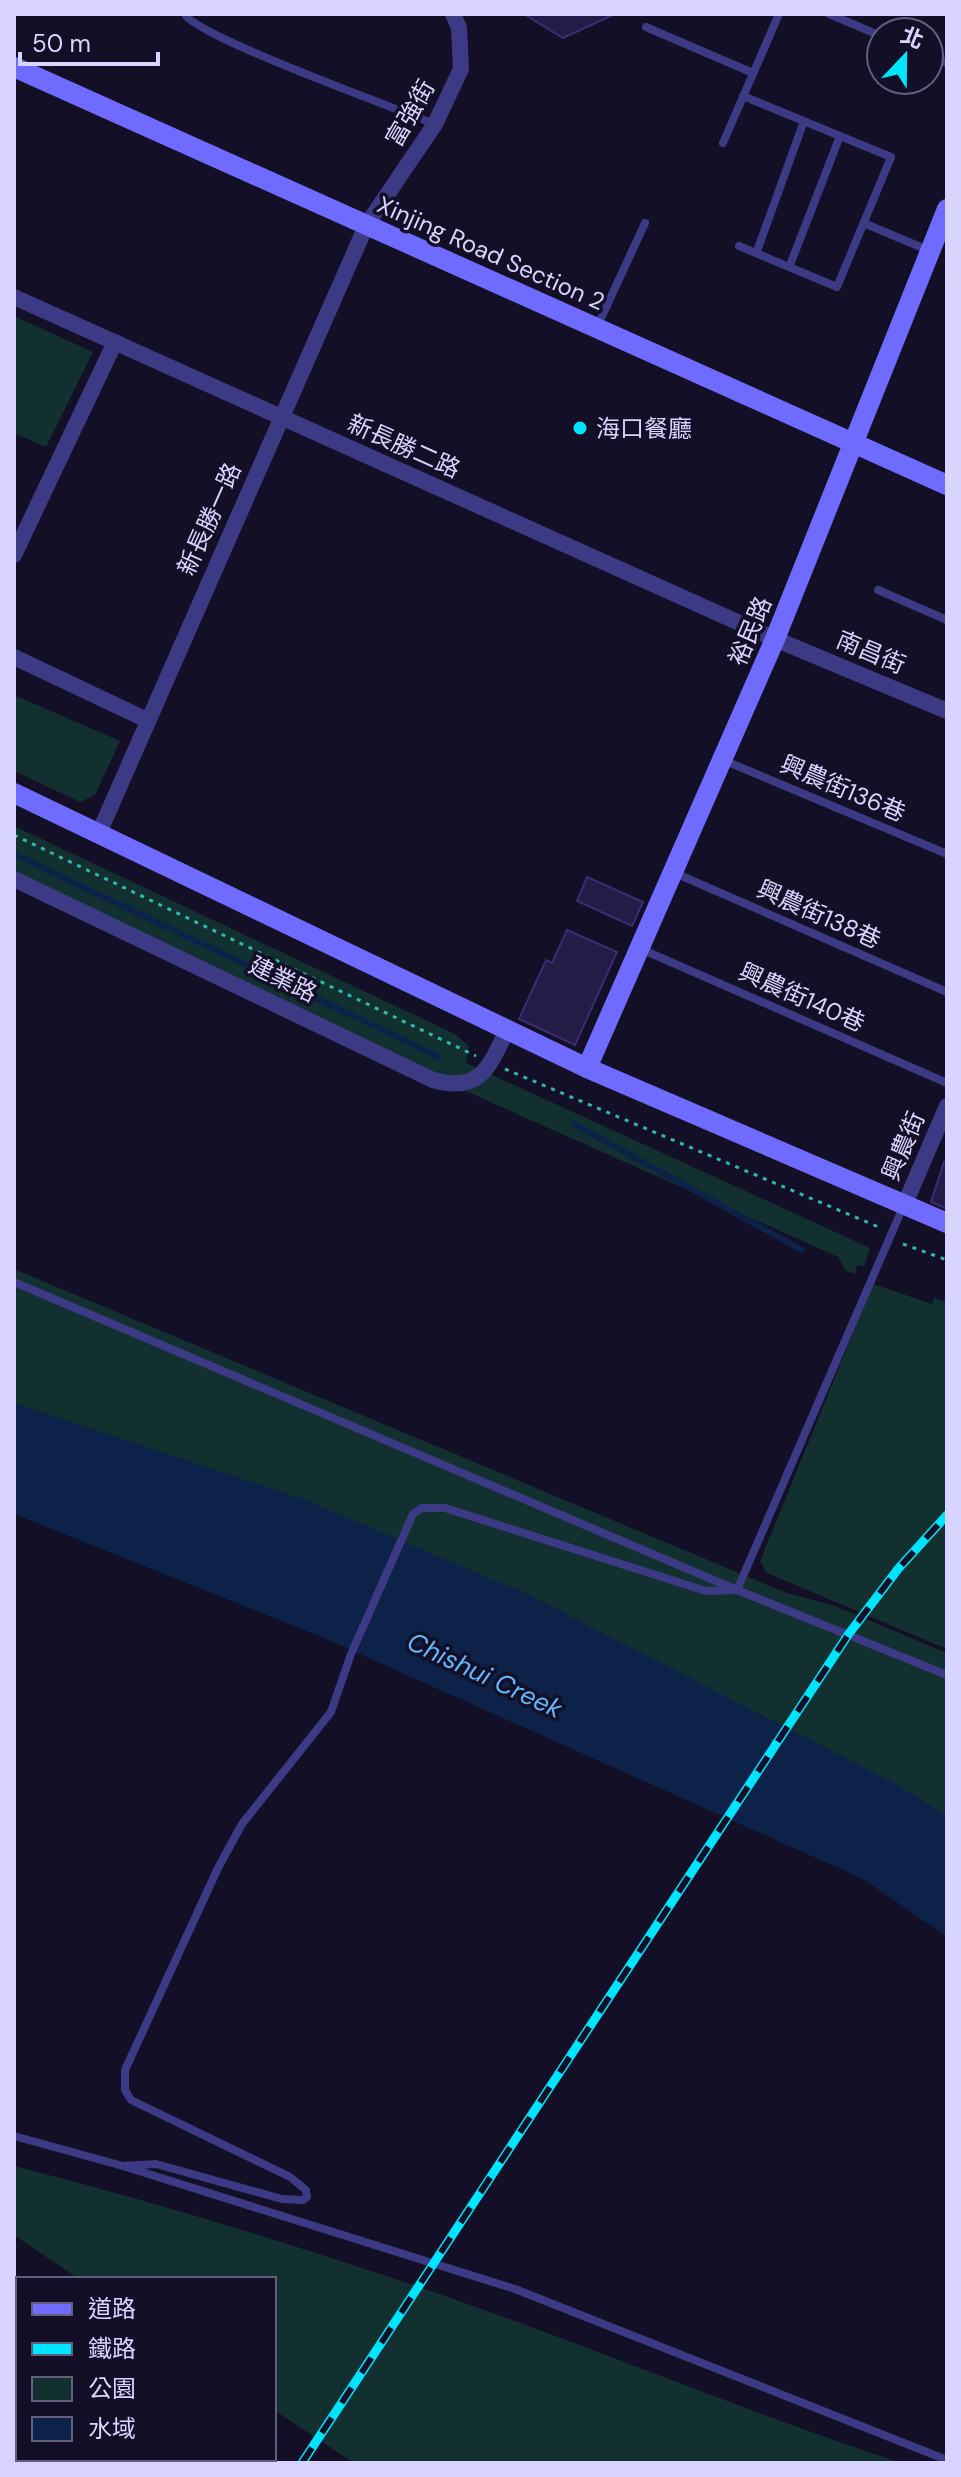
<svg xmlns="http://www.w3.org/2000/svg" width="961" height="2477" font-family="'DM Sans','Noto Sans TC',sans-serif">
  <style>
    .green { fill: #12302f }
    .water { fill: #0c2248 }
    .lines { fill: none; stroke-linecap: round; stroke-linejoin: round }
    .stream { stroke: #0c2248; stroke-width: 6 }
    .building { fill: #241b47; stroke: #3b2d73; stroke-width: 2 }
    .path { stroke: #2fb8b0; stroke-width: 3; stroke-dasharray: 4 6; stroke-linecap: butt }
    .lane { stroke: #3d3a85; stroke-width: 8 }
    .street { stroke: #3d3a85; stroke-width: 16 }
    .secondary { stroke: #6f6bff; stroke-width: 20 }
    .rail-casing { stroke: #00e5ff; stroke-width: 9 }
    .rail { stroke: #130f26; stroke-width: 6; stroke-dasharray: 18; stroke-linecap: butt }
    .poi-dot { fill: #00e5ff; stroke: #130f26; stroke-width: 3 }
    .labels { text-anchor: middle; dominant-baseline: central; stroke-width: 7; stroke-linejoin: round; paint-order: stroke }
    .street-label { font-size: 24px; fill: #d9d4ff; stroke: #130f26 }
    .poi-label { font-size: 24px; fill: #d9d4ff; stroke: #130f26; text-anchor: start }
    .water-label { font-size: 26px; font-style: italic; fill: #62b6ff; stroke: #130f26 }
  </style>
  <rect width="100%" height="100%" fill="#130f26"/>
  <g class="green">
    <polygon points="14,316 93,352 46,447 14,433"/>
    <polygon points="14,695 120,741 95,795 80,802 14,771"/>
    <polygon points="14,826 455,1034 469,1046 466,1063 870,1248 864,1267 857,1265 855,1274 846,1271 838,1257 432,1076 14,878"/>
    <polygon points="14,1269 784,1592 835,1606 947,1653 947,1857 14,1406"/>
    <polygon points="873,1284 932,1304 934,1298 947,1302 947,1649 767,1573 760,1561"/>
    <path d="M 14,2166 C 152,2201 290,2243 425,2289 C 585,2344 741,2410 901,2463 L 354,2463 L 274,2410 L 274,2279 L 79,2279 L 14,2235 Z"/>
  </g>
  <polygon class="water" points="14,1403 303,1499 525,1593 896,1784 947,1816 947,1937 863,1879 324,1638 14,1514"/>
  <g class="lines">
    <g class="stream">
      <polyline points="14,854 439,1057"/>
      <polyline points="574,1124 802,1250"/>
    </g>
  </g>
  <g class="building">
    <polygon points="524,14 615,14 563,38"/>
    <polygon points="587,877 643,902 632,926 577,901"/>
    <polygon points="567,930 617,952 575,1045 519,1019 546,960 552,963"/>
    <polygon points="944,1162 947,1163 947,1209 931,1202"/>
  </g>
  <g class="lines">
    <g class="path">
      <polyline points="14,835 476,1056"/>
      <polyline points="505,1069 881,1228"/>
      <polyline points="903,1244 947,1260"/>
    </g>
    <g class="lane">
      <path d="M 185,14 C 195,36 398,109 435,124"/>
      <polyline points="829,14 881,36"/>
      <polyline points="646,27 753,73"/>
      <polyline points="929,55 947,63"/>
      <polyline points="723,143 779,14"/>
      <polyline points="866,224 930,251"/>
      <polyline points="739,246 837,287 891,157 743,96"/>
      <polyline points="757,251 804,121"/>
      <polyline points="790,265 840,136"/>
      <polyline points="597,327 645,223"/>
      <polyline points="878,590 947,620"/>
      <polyline points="723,760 947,854"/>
      <polyline points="675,873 947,992"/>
      <polyline points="641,949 947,1083"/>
      <polyline points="14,1282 737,1590 947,1675"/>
      <polyline points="14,2136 123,2166 515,2289 947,2460"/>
      <polyline points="123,2166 156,2164 282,2199 303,2200 307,2197 306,2190 290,2177 131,2100 125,2090 125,2070 218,1868 242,1824 331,1712 351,1654 413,1514 422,1508 445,1508 706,1591 737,1590 903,1207"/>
    </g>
    <g class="street">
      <polyline points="14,297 775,639 947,711"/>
      <polyline points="14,555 115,342"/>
      <polyline points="14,657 147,720"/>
      <polyline points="99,833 366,226 435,124 461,69 459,28 453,14"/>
      <path d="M 14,879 L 433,1080 C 481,1094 490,1065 508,1028"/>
      <polyline points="904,1206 947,1106"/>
    </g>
    <g class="secondary">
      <polyline points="14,67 947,485"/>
      <polyline points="14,793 587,1068 947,1223"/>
      <polyline points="587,1068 775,639 947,209"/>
    </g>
    <g class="rail-casing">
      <polyline id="rail" points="302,2463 848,1635 898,1569 947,1515"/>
    </g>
    <use href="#rail" class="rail"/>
  </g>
  <circle class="poi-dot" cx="580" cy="428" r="8"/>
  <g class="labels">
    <g class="street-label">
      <text transform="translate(410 113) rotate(-60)">富強街</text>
      <text transform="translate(491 253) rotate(24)">Xinjing Road Section 2</text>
      <text transform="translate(404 446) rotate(24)">新長勝二路</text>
      <text transform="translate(209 519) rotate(-66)">新長勝一路</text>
      <text transform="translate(750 631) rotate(-67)">裕民路</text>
      <text transform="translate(871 652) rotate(23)">南昌街</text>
      <text transform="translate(843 788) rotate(23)">興農街136巷</text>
      <text transform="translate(819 914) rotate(24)">興農街138巷</text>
      <text transform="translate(283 979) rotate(26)">建業路</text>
      <text transform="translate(802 997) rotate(24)">興農街140巷</text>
      <text transform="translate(903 1146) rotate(-67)">興農街</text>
    </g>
    <g class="poi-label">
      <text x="596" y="428">海口餐廳</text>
    </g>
    <g class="water-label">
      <text transform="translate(485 1675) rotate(25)">Chishui Creek</text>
    </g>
  </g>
  <rect width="961" height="2477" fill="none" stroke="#d9d4ff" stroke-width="32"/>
  <rect x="16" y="2277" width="260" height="184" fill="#130f26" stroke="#625e7d" stroke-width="2"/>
  <rect x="32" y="2303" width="40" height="12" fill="#6f6bff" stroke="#625e7d" stroke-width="2"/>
  <text x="88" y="2317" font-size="24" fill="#d9d4ff">道路</text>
  <rect x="32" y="2343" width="40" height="12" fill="#00e5ff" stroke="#625e7d" stroke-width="2"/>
  <text x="88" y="2357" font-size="24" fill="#d9d4ff">鐵路</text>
  <rect x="32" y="2377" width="40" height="24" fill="#12302f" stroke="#625e7d" stroke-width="2"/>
  <text x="88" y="2397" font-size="24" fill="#d9d4ff">公園</text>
  <rect x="32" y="2417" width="40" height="24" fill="#0c2248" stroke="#625e7d" stroke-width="2"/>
  <text x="88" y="2437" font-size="24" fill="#d9d4ff">水域</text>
  <g transform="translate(905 56) rotate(22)"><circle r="38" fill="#130f26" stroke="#625e7d" stroke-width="2"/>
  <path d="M0-6L14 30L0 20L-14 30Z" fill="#00e5ff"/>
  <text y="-12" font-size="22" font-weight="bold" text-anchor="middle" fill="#d9d4ff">北</text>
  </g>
  <path d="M20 52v12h138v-12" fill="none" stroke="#d9d4ff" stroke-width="4"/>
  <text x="32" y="52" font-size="24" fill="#d9d4ff" stroke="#130f26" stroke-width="6" paint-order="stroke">50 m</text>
</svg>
